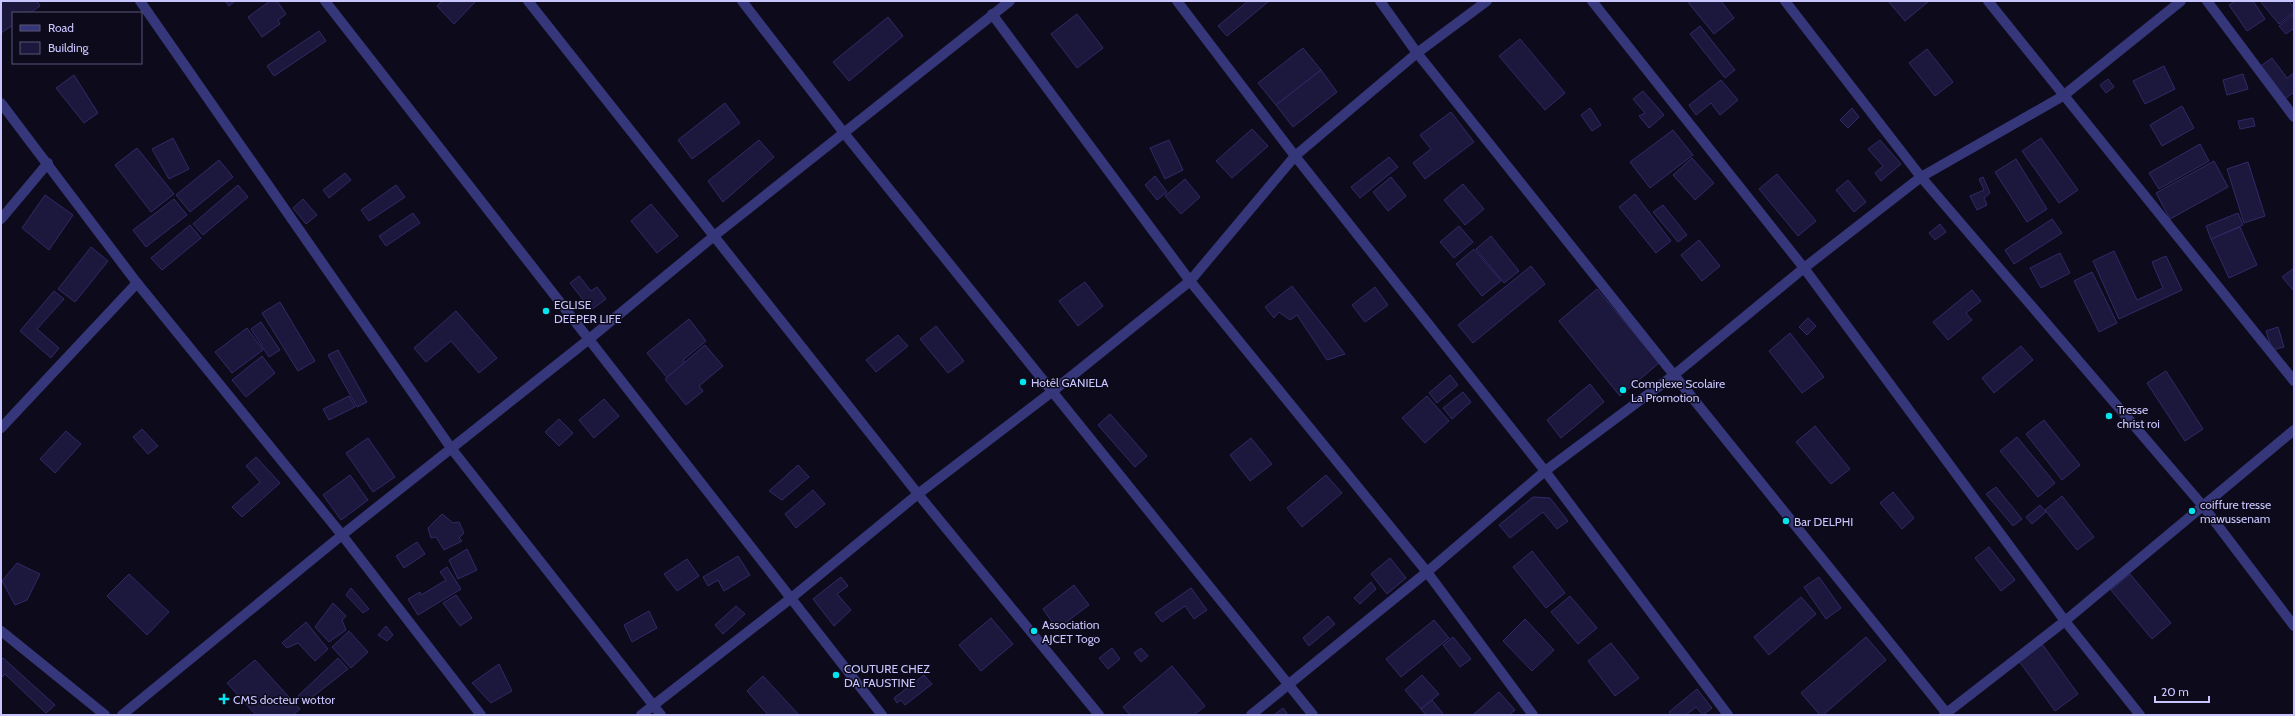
<svg xmlns="http://www.w3.org/2000/svg" width="2295" height="716" font-family="Cabin,sans-serif">
  <style>
    .building { fill: #1c173c; stroke: #322968 }
    .lines { fill: none; stroke-linecap: round; stroke-linejoin: round }
    .street { stroke: #36377a; stroke-width: 10 }
    .poi-dot { fill: #01e5ef; stroke: #0d0b1b; stroke-width: 1.5 }
    .labels { text-anchor: middle; dominant-baseline: central; stroke-width: 3; stroke-linejoin: round; paint-order: stroke }
    .poi-label { font-size: 12px; fill: #c9c5ff; stroke: #0d0b1b; text-anchor: start }
  </style>
  <rect width="100%" height="100%" fill="#0d0b1b"/>
  <g class="building">
    <polygon points="1,1 37,1 40,6 30,13 13,13 13,25 1,33"/>
    <polygon points="225,1 235,1 229,6"/>
    <polygon points="270,1 277,1 286,14 278,20 280,24 262,37 248,17"/>
    <polygon points="442,1 476,1 454,24 437,6"/>
    <polygon points="1248,1 1269,1 1227,36 1218,26"/>
    <polygon points="1687,1 1721,1 1734,18 1714,34"/>
    <polygon points="1888,1 1929,1 1905,21"/>
    <polygon points="2235,1 2253,1 2265,19 2247,31 2229,5"/>
    <polygon points="2260,1 2289,1 2294,7 2294,12 2279,24"/>
    <polygon points="1077,14 1103,48 1077,68 1051,34"/>
    <polygon points="2294,14 2294,28 2286,34 2279,26"/>
    <polygon points="888,17 903,36 849,81 833,62"/>
    <polygon points="1700,26 1735,70 1725,78 1690,34"/>
    <polygon points="319,31 326,41 274,76 267,66"/>
    <polygon points="1520,39 1565,93 1545,110 1499,56"/>
    <polygon points="1303,48 1321,70 1276,105 1258,83"/>
    <polygon points="1927,49 1953,82 1935,96 1909,63"/>
    <polygon points="2272,58 2287,78 2294,73 2294,92 2282,101 2258,68"/>
    <polygon points="2164,66 2175,89 2145,104 2133,81"/>
    <polygon points="1321,70 1337,92 1293,127 1276,105"/>
    <polygon points="2243,74 2248,89 2227,95 2223,80"/>
    <polygon points="74,75 98,113 84,123 56,88"/>
    <polygon points="2108,79 2114,87 2106,93 2100,85"/>
    <polygon points="1721,80 1738,100 1720,115 1711,103 1696,115 1689,105"/>
    <polygon points="1643,91 1664,115 1649,128 1639,116 1645,113 1633,99"/>
    <polygon points="725,103 740,123 692,159 678,140"/>
    <polygon points="2182,106 2194,128 2162,146 2150,125"/>
    <polygon points="1590,108 1601,125 1592,131 1581,115"/>
    <polygon points="1852,108 1859,117 1848,128 1840,120"/>
    <polygon points="1451,112 1474,142 1425,179 1413,163 1431,149 1420,135"/>
    <polygon points="2253,118 2255,126 2240,129 2238,121"/>
    <polygon points="1252,129 1268,146 1232,178 1216,161"/>
    <polygon points="1673,130 1693,155 1650,188 1630,162"/>
    <polygon points="173,138 189,169 169,179 152,149"/>
    <polygon points="2041,138 2078,190 2059,203 2022,151"/>
    <polygon points="759,140 774,157 723,202 708,181"/>
    <polygon points="1169,140 1183,170 1165,179 1150,148"/>
    <polygon points="1880,140 1901,164 1881,181 1875,173 1883,166 1868,149"/>
    <polygon points="2200,144 2209,161 2159,189 2149,173"/>
    <polygon points="137,148 174,194 151,212 115,165"/>
    <polygon points="1389,157 1398,167 1360,198 1351,187"/>
    <polygon points="1692,158 1714,183 1695,200 1673,175"/>
    <polygon points="2016,159 2047,209 2027,222 1995,172"/>
    <polygon points="219,160 233,177 190,212 176,195"/>
    <polygon points="2214,161 2228,187 2170,219 2156,193"/>
    <polygon points="2248,162 2265,216 2244,223 2227,169"/>
    <polygon points="345,173 351,180 329,198 323,190"/>
    <polygon points="1777,174 1816,221 1798,236 1759,189"/>
    <polygon points="1155,176 1167,192 1157,200 1145,185"/>
    <polygon points="1391,177 1406,196 1388,211 1373,192"/>
    <polygon points="1983,177 1990,193 1984,198 1987,205 1977,210 1970,196 1984,190 1979,179"/>
    <polygon points="1185,179 1200,197 1181,214 1165,196"/>
    <polygon points="1848,180 1866,202 1854,212 1836,190"/>
    <polygon points="1463,184 1484,209 1465,225 1444,200"/>
    <polygon points="238,185 248,197 203,235 193,224"/>
    <polygon points="396,185 405,197 369,221 361,210"/>
    <polygon points="1635,194 1671,241 1656,253 1619,207"/>
    <polygon points="45,195 73,215 49,250 22,228"/>
    <polygon points="174,199 187,215 146,247 133,230"/>
    <polygon points="303,199 317,215 306,224 293,208"/>
    <polygon points="651,204 678,236 657,253 631,221"/>
    <polygon points="1663,205 1687,235 1678,242 1653,212"/>
    <polygon points="413,213 420,223 386,246 379,236"/>
    <polygon points="2238,213 2243,225 2211,239 2206,226"/>
    <polygon points="2052,219 2062,233 2014,264 2005,250"/>
    <polygon points="1940,224 1946,232 1935,240 1929,233"/>
    <polygon points="190,225 201,238 162,270 151,258"/>
    <polygon points="1459,226 1473,242 1454,258 1440,242"/>
    <polygon points="2240,227 2257,265 2229,278 2211,239"/>
    <polygon points="1491,236 1519,271 1504,283 1476,249"/>
    <polygon points="1699,240 1720,266 1702,281 1681,255"/>
    <polygon points="91,247 108,261 75,302 58,289"/>
    <polygon points="1474,249 1501,281 1482,296 1456,264"/>
    <polygon points="2114,251 2137,300 2163,288 2152,262 2166,256 2182,290 2119,319 2093,261"/>
    <polygon points="2060,253 2070,273 2041,288 2030,268"/>
    <polygon points="1531,266 1545,284 1473,343 1458,325"/>
    <polygon points="2294,268 2294,291 2282,277"/>
    <polygon points="2092,272 2117,323 2099,332 2074,281"/>
    <polygon points="579,276 591,291 597,287 606,299 591,310 570,283"/>
    <polygon points="1085,282 1103,306 1078,326 1059,301"/>
    <polygon points="1292,286 1345,354 1327,360 1297,315 1290,320 1279,312 1274,318 1265,307"/>
    <polygon points="1375,287 1388,305 1365,322 1352,305"/>
    <polygon points="1597,289 1659,363 1620,396 1559,321"/>
    <polygon points="1972,290 1981,301 1966,313 1972,320 1948,340 1933,322"/>
    <polygon points="54,291 64,299 37,329 59,348 51,358 20,331"/>
    <polygon points="280,302 315,361 298,371 262,313"/>
    <polygon points="456,311 497,358 479,373 451,341 426,362 414,348"/>
    <polygon points="1808,318 1816,326 1807,335 1799,327"/>
    <polygon points="689,319 706,341 683,360 688,366 669,380 647,353"/>
    <polygon points="261,322 280,350 269,357 251,329"/>
    <polygon points="936,326 964,361 948,373 920,339"/>
    <polygon points="2278,327 2284,347 2272,350 2266,331"/>
    <polygon points="247,328 263,350 232,373 215,352"/>
    <polygon points="1790,333 1824,377 1802,393 1769,351"/>
    <polygon points="898,335 908,346 876,372 866,360"/>
    <polygon points="705,345 723,366 699,386 703,391 686,405 665,379"/>
    <polygon points="2021,346 2033,360 1994,393 1982,378"/>
    <polygon points="338,350 367,402 357,407 328,355"/>
    <polygon points="262,356 275,373 246,397 232,380"/>
    <polygon points="2166,371 2203,429 2185,441 2147,383"/>
    <polygon points="1450,375 1458,385 1437,403 1429,393"/>
    <polygon points="1590,384 1604,402 1561,438 1547,420"/>
    <polygon points="1463,392 1471,402 1452,419 1443,408"/>
    <polygon points="349,396 355,407 329,420 323,409"/>
    <polygon points="1427,396 1449,421 1425,443 1402,418"/>
    <polygon points="604,399 619,416 594,438 579,420"/>
    <polygon points="1110,414 1147,456 1135,467 1098,425"/>
    <polygon points="559,419 573,433 559,446 545,432"/>
    <polygon points="2044,420 2080,465 2062,480 2026,434"/>
    <polygon points="1815,426 1850,469 1831,484 1796,442"/>
    <polygon points="142,429 158,446 148,454 133,437"/>
    <polygon points="66,431 81,444 55,473 40,459"/>
    <polygon points="2017,437 2055,483 2038,497 2000,451"/>
    <polygon points="368,438 395,477 373,492 346,453"/>
    <polygon points="1251,438 1272,464 1250,481 1230,455"/>
    <polygon points="256,457 280,483 242,517 232,507 260,482 246,466"/>
    <polygon points="798,465 809,477 782,500 769,491"/>
    <polygon points="350,475 368,500 341,520 323,495"/>
    <polygon points="1326,475 1342,493 1302,527 1287,508"/>
    <polygon points="1996,487 2022,519 2013,526 1986,494"/>
    <polygon points="813,490 825,504 796,528 785,514"/>
    <polygon points="1893,492 1914,518 1902,529 1880,503"/>
    <polygon points="2062,496 2094,537 2077,550 2045,510"/>
    <polygon points="1533,497 1550,498 1568,521 1557,529 1543,512 1510,538 1499,525"/>
    <polygon points="2040,505 2046,512 2032,524 2026,517"/>
    <polygon points="442,514 453,523 459,522 464,533 459,538 462,541 444,550 436,537 431,538 428,528"/>
    <polygon points="417,542 425,554 404,568 396,556"/>
    <polygon points="1989,547 2015,580 2001,591 1975,558"/>
    <polygon points="467,549 477,570 458,579 449,560"/>
    <polygon points="1532,551 1565,593 1546,608 1513,567"/>
    <polygon points="738,556 750,575 724,591 718,580 708,586 703,577"/>
    <polygon points="1390,558 1406,578 1387,594 1371,574"/>
    <polygon points="687,559 699,576 677,591 664,574"/>
    <polygon points="17,563 40,574 27,600 15,605 2,581"/>
    <polygon points="447,567 461,589 418,615 408,599 420,592 421,595 446,580 440,572"/>
    <polygon points="129,574 169,612 147,635 107,596"/>
    <polygon points="2130,574 2171,623 2152,639 2111,590"/>
    <polygon points="841,577 848,586 837,594 851,610 834,626 813,599"/>
    <polygon points="1819,577 1841,608 1826,619 1804,587"/>
    <polygon points="1371,582 1376,589 1360,604 1354,598"/>
    <polygon points="1074,585 1089,605 1057,629 1043,609"/>
    <polygon points="351,588 369,609 363,613 346,595"/>
    <polygon points="1191,588 1207,610 1194,619 1185,606 1162,622 1155,613"/>
    <polygon points="456,595 472,618 460,626 443,603"/>
    <polygon points="1570,596 1597,628 1578,644 1551,612"/>
    <polygon points="1801,597 1816,614 1769,655 1754,637"/>
    <polygon points="333,603 346,616 342,620 346,630 329,642 315,627"/>
    <polygon points="736,606 745,614 723,634 715,625"/>
    <polygon points="649,611 657,628 632,642 624,625"/>
    <polygon points="1328,616 1335,624 1309,646 1303,638"/>
    <polygon points="991,618 1013,644 981,671 959,645"/>
    <polygon points="1525,619 1554,650 1532,671 1503,641"/>
    <polygon points="1434,620 1449,638 1401,677 1386,659"/>
    <polygon points="306,622 328,649 315,661 298,643 287,648 282,643"/>
    <polygon points="386,626 393,635 387,641 378,635"/>
    <polygon points="349,631 368,652 351,668 332,647"/>
    <polygon points="1453,637 1471,659 1460,667 1443,645"/>
    <polygon points="1866,637 1886,660 1823,715 1820,715 1801,693"/>
    <polygon points="1611,643 1639,678 1615,696 1588,661"/>
    <polygon points="2042,644 2078,694 2055,711 2019,661"/>
    <polygon points="1112,648 1120,659 1108,669 1099,658"/>
    <polygon points="1141,648 1148,656 1141,662 1134,653"/>
    <polygon points="3,658 55,705 46,713 5,674 1,678 1,660"/>
    <polygon points="338,658 348,669 306,702 298,696"/>
    <polygon points="255,660 300,709 293,715 256,715 227,683"/>
    <polygon points="499,664 512,691 491,703 472,683"/>
    <polygon points="1172,666 1205,706 1194,715 1130,715 1123,707"/>
    <polygon points="924,675 932,684 905,705 901,700 897,703 894,698"/>
    <polygon points="1422,675 1439,694 1421,709 1405,690"/>
    <polygon points="763,676 799,715 768,715 747,691"/>
    <polygon points="1697,689 1712,708 1703,715 1696,707 1686,715 1671,715 1669,712"/>
    <polygon points="1499,692 1515,710 1509,715 1473,715"/>
    <polygon points="1432,700 1444,715 1426,715 1421,709"/>
    <polygon points="1283,708 1288,715 1274,715"/>
  </g>
  <g class="lines">
    <g class="street">
      <polyline points="140,1 451,448 661,715"/>
      <polyline points="325,1 882,715"/>
      <polyline points="528,1 918,494 1099,715"/>
      <polyline points="742,1 844,133 1313,715"/>
      <polyline points="1177,1 1295,156 1545,471 1728,715"/>
      <polyline points="1380,1 1417,53 1674,375 1804,268 1921,177 2063,96 2181,1"/>
      <polyline points="1592,1 1804,268 2065,621 2140,715"/>
      <polyline points="1785,1 1921,177 2203,506 2294,626"/>
      <polyline points="1988,1 2294,381"/>
      <polyline points="2207,1 2294,117"/>
      <polyline points="992,14 1190,281 1427,572 1533,715"/>
      <polyline points="1,103 137,283 342,535 481,715"/>
      <polyline points="1,219 48,163"/>
      <polyline points="1,428 137,283"/>
      <polyline points="1,631 105,715"/>
      <polyline points="122,715 342,535 588,340 714,236 1010,1"/>
      <polyline points="641,715 790,599 918,494 1053,391 1190,281 1295,156 1417,53 1487,1"/>
      <polyline points="1251,715 1427,572 1545,471 1674,375 1948,715"/>
      <polyline points="1944,715 2065,621 2294,430"/>
    </g>
  </g>
  <g class="poi-dot">
    <circle cx="546" cy="311" r="4"/>
    <circle cx="1023" cy="382" r="4"/>
    <circle cx="1623" cy="390" r="4"/>
    <circle cx="2109" cy="416" r="4"/>
    <circle cx="2192" cy="511" r="4"/>
    <circle cx="1786" cy="521" r="4"/>
    <circle cx="1034" cy="631" r="4"/>
    <circle cx="836" cy="675" r="4"/>
    <path d="M222 693h4v4h4v4h-4v4h-4v-4h-4v-4h4z"/>
  </g>
  <g class="labels">
    <g class="poi-label">
      <text x="554" y="304">EGLISE<tspan x="554" dy="14">DEEPER LIFE</tspan></text>
      <text x="1031" y="382">Hotêl GANIELA</text>
      <text x="1631" y="383">Complexe Scolaire<tspan x="1631" dy="14">La Promotion</tspan></text>
      <text x="2117" y="409">Tresse<tspan x="2117" dy="14">christ roi</tspan></text>
      <text x="2200" y="504">coiffure tresse<tspan x="2200" dy="14">mawussenam</tspan></text>
      <text x="1794" y="521">Bar DELPHI</text>
      <text x="1042" y="624">Association<tspan x="1042" dy="14">AJCET Togo</tspan></text>
      <text x="844" y="668">COUTURE CHEZ<tspan x="844" dy="14">DA FAUSTINE</tspan></text>
      <text x="233" y="699">CMS docteur wottor</text>
    </g>
  </g>
  <rect width="2295" height="716" fill="none" stroke="#c9c5ff" stroke-width="4"/>
  <rect x="12" y="12" width="130" height="52" fill="#0d0b1b" stroke="#585576"/>
  <rect x="20" y="25" width="20" height="6" fill="#36377a" stroke="#585576"/>
  <text x="48" y="32" font-size="12" fill="#c9c5ff">Road</text>
  <rect x="20" y="42" width="20" height="12" fill="#1c173c" stroke="#585576"/>
  <text x="48" y="52" font-size="12" fill="#c9c5ff">Building</text>
  <path d="M2155 696v6h54v-6" fill="none" stroke="#c9c5ff" stroke-width="2"/>
  <text x="2161" y="696" font-size="12" fill="#c9c5ff" stroke="#0d0b1b" stroke-width="3" paint-order="stroke">20 m</text>
</svg>
